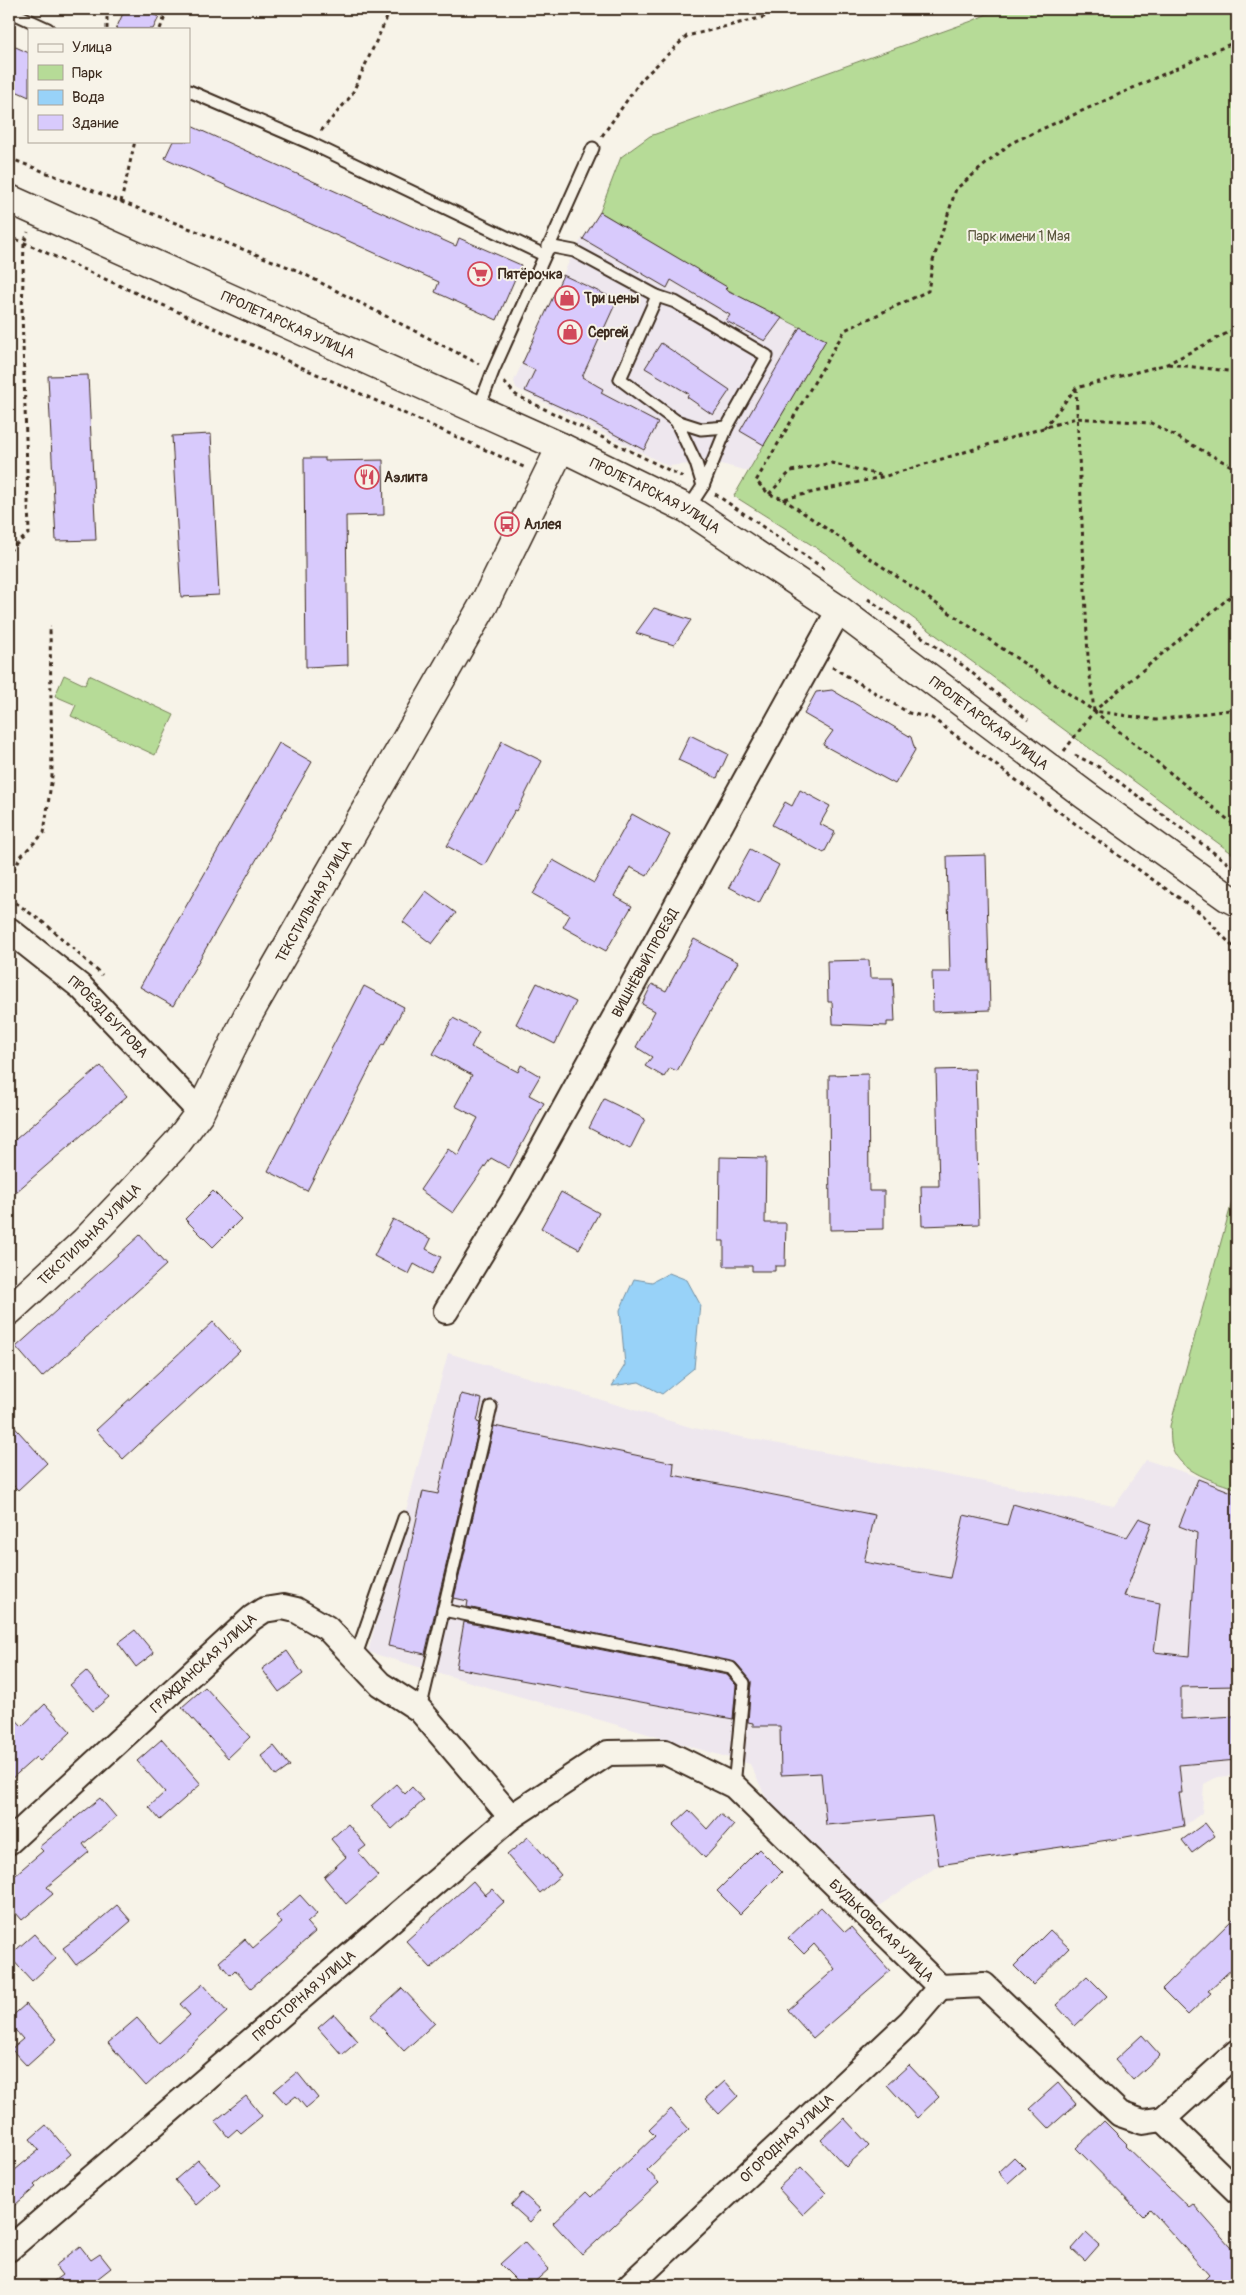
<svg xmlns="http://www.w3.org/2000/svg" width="1246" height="2295" font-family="Pangolin,sans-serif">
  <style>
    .built { fill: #eee7ee }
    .green { fill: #b6db97; stroke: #78825a }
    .water { fill: #98d2f8; stroke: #738fa1 }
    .building { fill: #d8cafc; stroke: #3b2a1e }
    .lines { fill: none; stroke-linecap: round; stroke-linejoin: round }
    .lane-casing { stroke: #3b2a1e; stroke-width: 15 }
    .street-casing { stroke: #3b2a1e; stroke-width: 28 }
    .secondary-casing { stroke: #3b2a1e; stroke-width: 31 }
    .path { stroke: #3b2a1e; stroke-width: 3; stroke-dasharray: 4 4; stroke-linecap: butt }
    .lane { stroke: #f7f3e8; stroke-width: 11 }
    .street { stroke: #f7f3e8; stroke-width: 24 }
    .secondary { stroke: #f7f3e8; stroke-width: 28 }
    .labels { text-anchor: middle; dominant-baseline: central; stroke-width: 4; stroke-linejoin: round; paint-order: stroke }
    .park-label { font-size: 14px; fill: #5a563c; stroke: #f7f3e8 }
    .poi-label { font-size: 14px; font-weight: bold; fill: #3b2a1e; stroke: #f7f3e8; text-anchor: start }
    .street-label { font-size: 14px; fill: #3b2a1e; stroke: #f7f3e8 }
  </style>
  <rect width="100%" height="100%" fill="#f7f3e8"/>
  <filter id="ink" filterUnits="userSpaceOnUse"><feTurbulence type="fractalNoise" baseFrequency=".02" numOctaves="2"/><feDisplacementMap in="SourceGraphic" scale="10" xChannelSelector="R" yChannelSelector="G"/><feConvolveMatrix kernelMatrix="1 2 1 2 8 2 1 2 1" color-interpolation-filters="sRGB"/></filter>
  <g filter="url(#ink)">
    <g class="built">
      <polygon points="600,212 740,297 826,340 748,471 713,462 668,466 516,388 514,381 574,251"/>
      <polygon points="448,1353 693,1428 1114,1506 1146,1460 1237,1489 1237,1775 1217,1777 1204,1784 1202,1813 1184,1826 1115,1839 939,1865 870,1912 777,1821 750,1764 368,1652"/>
    </g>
    <g class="green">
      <polygon points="998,9 1237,9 1237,857 826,554 734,496 825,340 740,297 600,212 621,157 650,136 972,21"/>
      <polygon points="64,675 85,685 89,675 174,715 155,755 71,716 76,705 55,696"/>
      <path d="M 1237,1184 L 1237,1489 C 1215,1481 1180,1473 1172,1447 C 1170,1441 1171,1433 1170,1426 Z"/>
    </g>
    <polygon class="water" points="669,1273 687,1280 700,1304 694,1368 662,1394 639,1382 612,1386 625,1365 620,1310 634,1279 652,1282"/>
    <g class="building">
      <polygon points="125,9 140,9 159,17 153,29 116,29"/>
      <polygon points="9,44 29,53 29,97 9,88"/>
      <polygon points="189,125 456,246 459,238 521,265 497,320 435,292 439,282 165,158 173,141 189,141"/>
      <polygon points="600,212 727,287 725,289 782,318 765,341 726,321 730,315 671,280 667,288 583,239"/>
      <polygon points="563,275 617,300 582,377 603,389 601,393 658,423 644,450 580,416 525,391 535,370 522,364"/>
      <polygon points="800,327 826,340 764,445 740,431"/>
      <polygon points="661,343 730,390 713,415 687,397 689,394 645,368"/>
      <polygon points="88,375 96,540 56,541 48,376"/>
      <polygon points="211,434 219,595 181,597 172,436"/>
      <polygon points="304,458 325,458 325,461 383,460 384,515 346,516 348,665 306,667"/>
      <polygon points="654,608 691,620 674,645 636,633"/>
      <polygon points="832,690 911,737 915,750 895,784 823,745 833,731 804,714 816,692"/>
      <polygon points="690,735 728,754 717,778 678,760"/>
      <polygon points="502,741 542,761 517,811 515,810 484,866 447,846 473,801"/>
      <polygon points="279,743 312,762 173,1006 140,987"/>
      <polygon points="800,790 830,806 820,824 835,832 824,853 772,825 785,802 792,806"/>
      <polygon points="632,814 670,835 647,876 630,867 614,896 632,906 606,951 563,927 570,915 533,894 553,860 594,883"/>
      <polygon points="750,849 779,865 759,903 729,887"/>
      <polygon points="986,855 990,1010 933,1012 932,972 950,972 947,856"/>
      <polygon points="426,891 456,913 432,944 403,922"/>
      <polygon points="694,939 738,962 677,1071 670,1068 664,1077 645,1066 652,1057 636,1047 655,1011 642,1004 652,984 666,991"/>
      <polygon points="869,960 870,978 893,978 895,1022 887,1022 887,1026 833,1024 832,1002 828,1002 827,961"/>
      <polygon points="537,983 576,1002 555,1044 516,1024"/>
      <polygon points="364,986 404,1007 384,1045 382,1044 307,1191 268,1171"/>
      <polygon points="453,1018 479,1032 471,1047 518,1072 521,1065 540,1076 529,1095 544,1103 509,1168 491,1158 453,1213 420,1190 448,1149 458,1156 478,1118 455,1106 472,1075 433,1054"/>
      <polygon points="101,1066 127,1096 9,1198 9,1145"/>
      <polygon points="975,1069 979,1224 922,1226 921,1186 939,1186 936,1070"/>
      <polygon points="868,1074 869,1191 884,1191 884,1229 830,1230 829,1075"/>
      <polygon points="604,1099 645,1119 630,1149 589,1128"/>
      <polygon points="720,1157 766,1158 765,1223 786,1223 785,1266 775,1266 775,1271 752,1271 752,1266 724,1266 724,1241 719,1241"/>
      <polygon points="213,1191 241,1219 213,1247 185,1219"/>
      <polygon points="561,1192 599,1213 579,1249 541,1228"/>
      <polygon points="393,1219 431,1239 426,1249 441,1257 432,1274 414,1264 409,1274 374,1256"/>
      <polygon points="140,1235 166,1265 42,1377 16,1347"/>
      <polygon points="213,1322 240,1351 123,1459 96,1430"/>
      <polygon points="461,1394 482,1399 477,1422 480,1423 425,1654 388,1646 423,1491 438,1494"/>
      <polygon points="9,1421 47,1463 18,1490 9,1481"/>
      <polygon points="494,1426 674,1463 673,1475 875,1515 864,1562 950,1578 964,1515 1007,1525 1013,1504 1127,1537 1139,1518 1152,1523 1124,1596 1160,1603 1154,1652 1189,1656 1197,1533 1179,1526 1198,1479 1237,1494 1237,1686 1181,1687 1181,1719 1237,1716 1237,1760 1179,1765 1182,1793 1179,1793 1184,1826 1115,1839 939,1865 932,1816 826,1825 821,1773 781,1775 780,1726 753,1726 753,1723 748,1722 751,1681 736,1663 467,1607 468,1601 454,1598"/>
      <polygon points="464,1622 727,1675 736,1685 733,1719 456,1668"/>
      <polygon points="135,1630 154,1653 136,1667 118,1643"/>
      <polygon points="287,1651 303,1674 279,1692 262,1669"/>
      <polygon points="86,1671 109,1697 93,1711 70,1685"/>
      <polygon points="205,1687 250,1737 228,1758 182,1707"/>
      <polygon points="45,1704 71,1732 40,1761 36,1757 9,1781 9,1712 22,1726"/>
      <polygon points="162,1739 201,1784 160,1820 149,1807 165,1792 137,1761"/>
      <polygon points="274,1746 290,1766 276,1776 261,1756"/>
      <polygon points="396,1784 405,1794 412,1787 424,1800 392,1829 371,1806"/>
      <polygon points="100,1798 116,1817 83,1844 89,1852 47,1887 53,1894 22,1920 9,1905 9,1880 43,1851 39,1847"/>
      <polygon points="689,1810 707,1829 720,1814 734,1825 705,1858 673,1825"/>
      <polygon points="1205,1823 1215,1836 1192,1853 1182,1840"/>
      <polygon points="348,1824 366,1846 358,1852 378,1876 346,1904 324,1877 346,1857 331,1839"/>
      <polygon points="528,1837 561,1875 540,1893 507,1855"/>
      <polygon points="759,1849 782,1872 740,1914 717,1891"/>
      <polygon points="473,1881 485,1895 492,1889 504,1902 431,1968 406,1941"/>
      <polygon points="300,1895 317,1914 307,1923 315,1932 251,1988 235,1970 230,1975 219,1962 245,1939 253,1948 282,1923 276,1916"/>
      <polygon points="117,1905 131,1921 103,1945 76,1965 63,1948 90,1928"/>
      <polygon points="821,1907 845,1932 851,1927 890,1971 813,2038 788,2010 835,1969 814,1944 804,1954 788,1938"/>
      <polygon points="1237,1915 1237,1964 1208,1991 1211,1993 1188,2015 1162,1989"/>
      <polygon points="1050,1930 1069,1948 1033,1985 1014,1966"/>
      <polygon points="34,1934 56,1959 32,1981 9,1956"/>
      <polygon points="1087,1976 1107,1996 1075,2026 1056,2005"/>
      <polygon points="203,1984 227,2012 146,2086 108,2043 137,2018 159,2043 190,2015 180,2004"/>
      <polygon points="402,1988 435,2023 404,2051 371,2016"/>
      <polygon points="26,2004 57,2039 27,2066 11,2049 23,2039 9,2023 9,2019"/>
      <polygon points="334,2014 358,2041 342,2055 318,2028"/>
      <polygon points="1142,2035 1160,2055 1133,2080 1115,2060"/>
      <polygon points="909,2065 939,2097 917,2118 887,2085"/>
      <polygon points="297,2072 318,2098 306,2108 296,2096 286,2104 274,2091"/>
      <polygon points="725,2081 738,2096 719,2114 705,2099"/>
      <polygon points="1058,2083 1076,2104 1049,2128 1030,2108"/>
      <polygon points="246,2096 262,2116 241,2133 237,2129 228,2137 215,2121"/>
      <polygon points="671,2109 689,2129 647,2170 659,2183 582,2255 553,2223 586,2192 591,2197 655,2136 649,2130"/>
      <polygon points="844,2118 869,2145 846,2167 821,2140"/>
      <polygon points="1104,2121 1127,2144 1125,2146 1189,2207 1193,2204 1237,2254 1237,2286 1198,2286 1209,2275 1150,2209 1143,2216 1076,2148"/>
      <polygon points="46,2125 71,2154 34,2185 36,2187 9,2210 9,2175 39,2150 30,2139"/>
      <polygon points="1014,2157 1025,2168 1008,2183 998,2172"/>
      <polygon points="198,2160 220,2184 196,2205 175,2180"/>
      <polygon points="801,2167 826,2193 803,2215 778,2188"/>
      <polygon points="522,2193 541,2210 530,2222 511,2205"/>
      <polygon points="1086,2233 1099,2245 1085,2261 1072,2249"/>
      <polygon points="524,2242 549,2269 530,2286 522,2286 500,2264"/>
      <polygon points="80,2246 91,2260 100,2254 111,2268 88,2286 47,2286 62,2275 55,2266"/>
    </g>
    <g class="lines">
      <g class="lane-casing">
        <g id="lane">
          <polyline points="9,11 48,29"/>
          <polyline points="189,91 310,143 544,255"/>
          <polyline points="548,246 574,251 657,296 675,302 767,356 727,427 701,429 676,421"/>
          <polyline points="657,296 620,379 676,421 696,463 703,486"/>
          <polyline points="478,410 493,371 593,148"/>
          <polyline points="688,509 703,486 727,427"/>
          <polyline points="443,1610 731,1668 744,1683 734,1786"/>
          <polyline points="355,1658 404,1518"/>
          <polyline points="420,1710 491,1407"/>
        </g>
      </g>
      <g class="street-casing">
        <g id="street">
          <path id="s1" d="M 9,930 L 81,987 L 200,1112"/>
          <path id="s2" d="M 446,1311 L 519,1191 L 839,610"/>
          <path id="s3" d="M 9,1842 L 252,1618 L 264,1610 L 283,1607 L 296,1610 L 327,1628 L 380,1684 L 420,1710 L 511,1817"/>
          <polyline points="1163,2119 1237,2052"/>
          <path id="s4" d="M 9,2249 L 511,1817 L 608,1753 L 665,1752 L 734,1786 L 940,1987 L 984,1985 L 1120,2114 L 1143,2122 L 1163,2119 L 1237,2191"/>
          <path id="s5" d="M 629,2286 L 910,2022 L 940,1987"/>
        </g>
      </g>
      <g class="secondary-casing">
        <g id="secondary">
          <path id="s6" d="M 9,199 L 561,447 L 688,509 L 839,610 L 1085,795 L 1227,897 L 1237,902"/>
          <path id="s7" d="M 9,1311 L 85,1241 L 131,1193 L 177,1143 L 200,1112 L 247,1017 L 484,604 L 561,447"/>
        </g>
      </g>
      <g class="path">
        <polyline points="107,29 107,9"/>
        <polyline points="160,29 168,9"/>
        <polyline points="1237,41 1011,143 956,189 933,261 928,291 845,330 756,481 769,494 783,499 886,476 1076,418 1151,423 1237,469"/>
        <polyline points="321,131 351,96 391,9"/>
        <polyline points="602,136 642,79 687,36 764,17 777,9"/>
        <polyline points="9,158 296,270 479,364"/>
        <polyline points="121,202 135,141"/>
        <polyline points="9,236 526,468"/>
        <polyline points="1168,364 1237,372"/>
        <polyline points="504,382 516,395 683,477"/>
        <polyline points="1076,388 1088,658 1094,711 1156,720 1237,709"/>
        <polyline points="1044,428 1076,388 1167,364 1237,328"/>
        <polyline points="715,494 826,570"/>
        <polyline points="769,494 791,471 831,463 884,476"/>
        <polyline points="783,499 1094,711 1237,827"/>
        <polyline points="9,551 29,533 22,313 24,243 28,232"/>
        <polyline points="868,599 965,667 1028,720"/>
        <polyline points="832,667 909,713 932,718 1119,856 1202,914 1237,951"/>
        <polyline points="1064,751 1094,711 1237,591"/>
        <polyline points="1075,755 1099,767 1237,870"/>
        <polyline points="9,877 22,855 44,833 52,776 50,626"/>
        <polyline points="9,898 48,926 102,975"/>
      </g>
      <use href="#lane" class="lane"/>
      <use href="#street" class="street"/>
      <use href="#secondary" class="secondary"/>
    </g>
  </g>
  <defs>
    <g id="supermarket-ring" transform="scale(1.25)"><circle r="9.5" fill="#f7f3e8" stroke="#d1495b" stroke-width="1.5"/><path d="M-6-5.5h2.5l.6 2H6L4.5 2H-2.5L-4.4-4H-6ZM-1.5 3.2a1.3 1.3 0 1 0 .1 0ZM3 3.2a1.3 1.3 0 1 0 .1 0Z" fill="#d1495b"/></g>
    <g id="shop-ring" transform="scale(1.25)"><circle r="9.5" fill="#f7f3e8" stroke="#d1495b" stroke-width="1.5"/><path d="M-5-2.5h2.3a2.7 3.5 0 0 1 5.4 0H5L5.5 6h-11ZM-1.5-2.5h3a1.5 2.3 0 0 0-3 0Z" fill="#d1495b"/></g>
    <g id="restaurant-ring" transform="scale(1.25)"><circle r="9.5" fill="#f7f3e8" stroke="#d1495b" stroke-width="1.5"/><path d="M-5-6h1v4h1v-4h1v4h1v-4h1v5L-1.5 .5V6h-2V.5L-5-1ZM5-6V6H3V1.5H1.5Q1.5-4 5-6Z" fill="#d1495b"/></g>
    <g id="bus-ring" transform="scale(1.25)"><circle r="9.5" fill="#f7f3e8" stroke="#d1495b" stroke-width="1.5"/><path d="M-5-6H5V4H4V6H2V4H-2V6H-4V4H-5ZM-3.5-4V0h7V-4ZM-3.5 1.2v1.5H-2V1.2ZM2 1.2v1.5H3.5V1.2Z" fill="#d1495b"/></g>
  </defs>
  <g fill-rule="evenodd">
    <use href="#supermarket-ring" x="480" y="274"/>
    <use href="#shop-ring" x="567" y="298"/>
    <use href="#shop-ring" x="570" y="332"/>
    <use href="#restaurant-ring" x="367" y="477"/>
    <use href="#bus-ring" x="507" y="524"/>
  </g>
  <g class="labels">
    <g class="park-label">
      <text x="1019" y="236">Парк имени 1 Мая</text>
    </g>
    <g class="poi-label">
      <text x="498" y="274">Пятёрочка</text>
      <text x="584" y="298">Три цены</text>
      <text x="588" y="332">Сергей</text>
      <text x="384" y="477">Аэлита</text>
      <text x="524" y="524">Аллея</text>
    </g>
    <g class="street-label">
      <text stroke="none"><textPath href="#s6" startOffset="306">ПРОЛЕТАРСКАЯ УЛИЦА</textPath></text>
      <text stroke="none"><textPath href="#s6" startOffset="711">ПРОЛЕТАРСКАЯ УЛИЦА</textPath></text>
      <text stroke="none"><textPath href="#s6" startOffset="1116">ПРОЛЕТАРСКАЯ УЛИЦА</textPath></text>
      <text stroke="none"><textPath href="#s7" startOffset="516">ТЕКСТИЛЬНАЯ УЛИЦА</textPath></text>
      <text stroke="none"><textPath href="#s2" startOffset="401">ВИШНЁВЫЙ ПРОЕЗД</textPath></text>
      <text stroke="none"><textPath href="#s1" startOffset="132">ПРОЕЗД БУГРОВА</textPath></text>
      <text stroke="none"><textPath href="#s7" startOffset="111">ТЕКСТИЛЬНАЯ УЛИЦА</textPath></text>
      <text stroke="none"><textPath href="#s3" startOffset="264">ГРАЖДАНСКАЯ УЛИЦА</textPath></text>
      <text stroke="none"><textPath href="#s4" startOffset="1119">БУДЬКОВСКАЯ УЛИЦА</textPath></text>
      <text stroke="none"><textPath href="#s4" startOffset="389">ПРОСТОРНАЯ УЛИЦА</textPath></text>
      <text stroke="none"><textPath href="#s5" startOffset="216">ОГОРОДНАЯ УЛИЦА</textPath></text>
    </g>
  </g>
  <rect width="1246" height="2295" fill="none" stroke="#f7f3e8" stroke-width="30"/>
  <rect x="15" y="15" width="1216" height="2265" fill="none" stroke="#3b2a1e" stroke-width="2" filter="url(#ink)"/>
  <rect x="28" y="28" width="162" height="115" fill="#f7f3e8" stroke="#aca397"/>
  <rect x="38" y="44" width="25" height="8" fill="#f7f3e8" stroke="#aca397"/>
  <text x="72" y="52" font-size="15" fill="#3b2a1e">Улица</text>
  <rect x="38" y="65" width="25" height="15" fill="#b6db97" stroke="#aca397"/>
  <text x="72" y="78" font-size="15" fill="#3b2a1e">Парк</text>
  <rect x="38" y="90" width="25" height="15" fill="#98d2f8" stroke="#aca397"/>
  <text x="72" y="102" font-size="15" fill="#3b2a1e">Вода</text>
  <rect x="38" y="115" width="25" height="15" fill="#d8cafc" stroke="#aca397"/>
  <text x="72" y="128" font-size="15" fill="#3b2a1e">Здание</text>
</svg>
